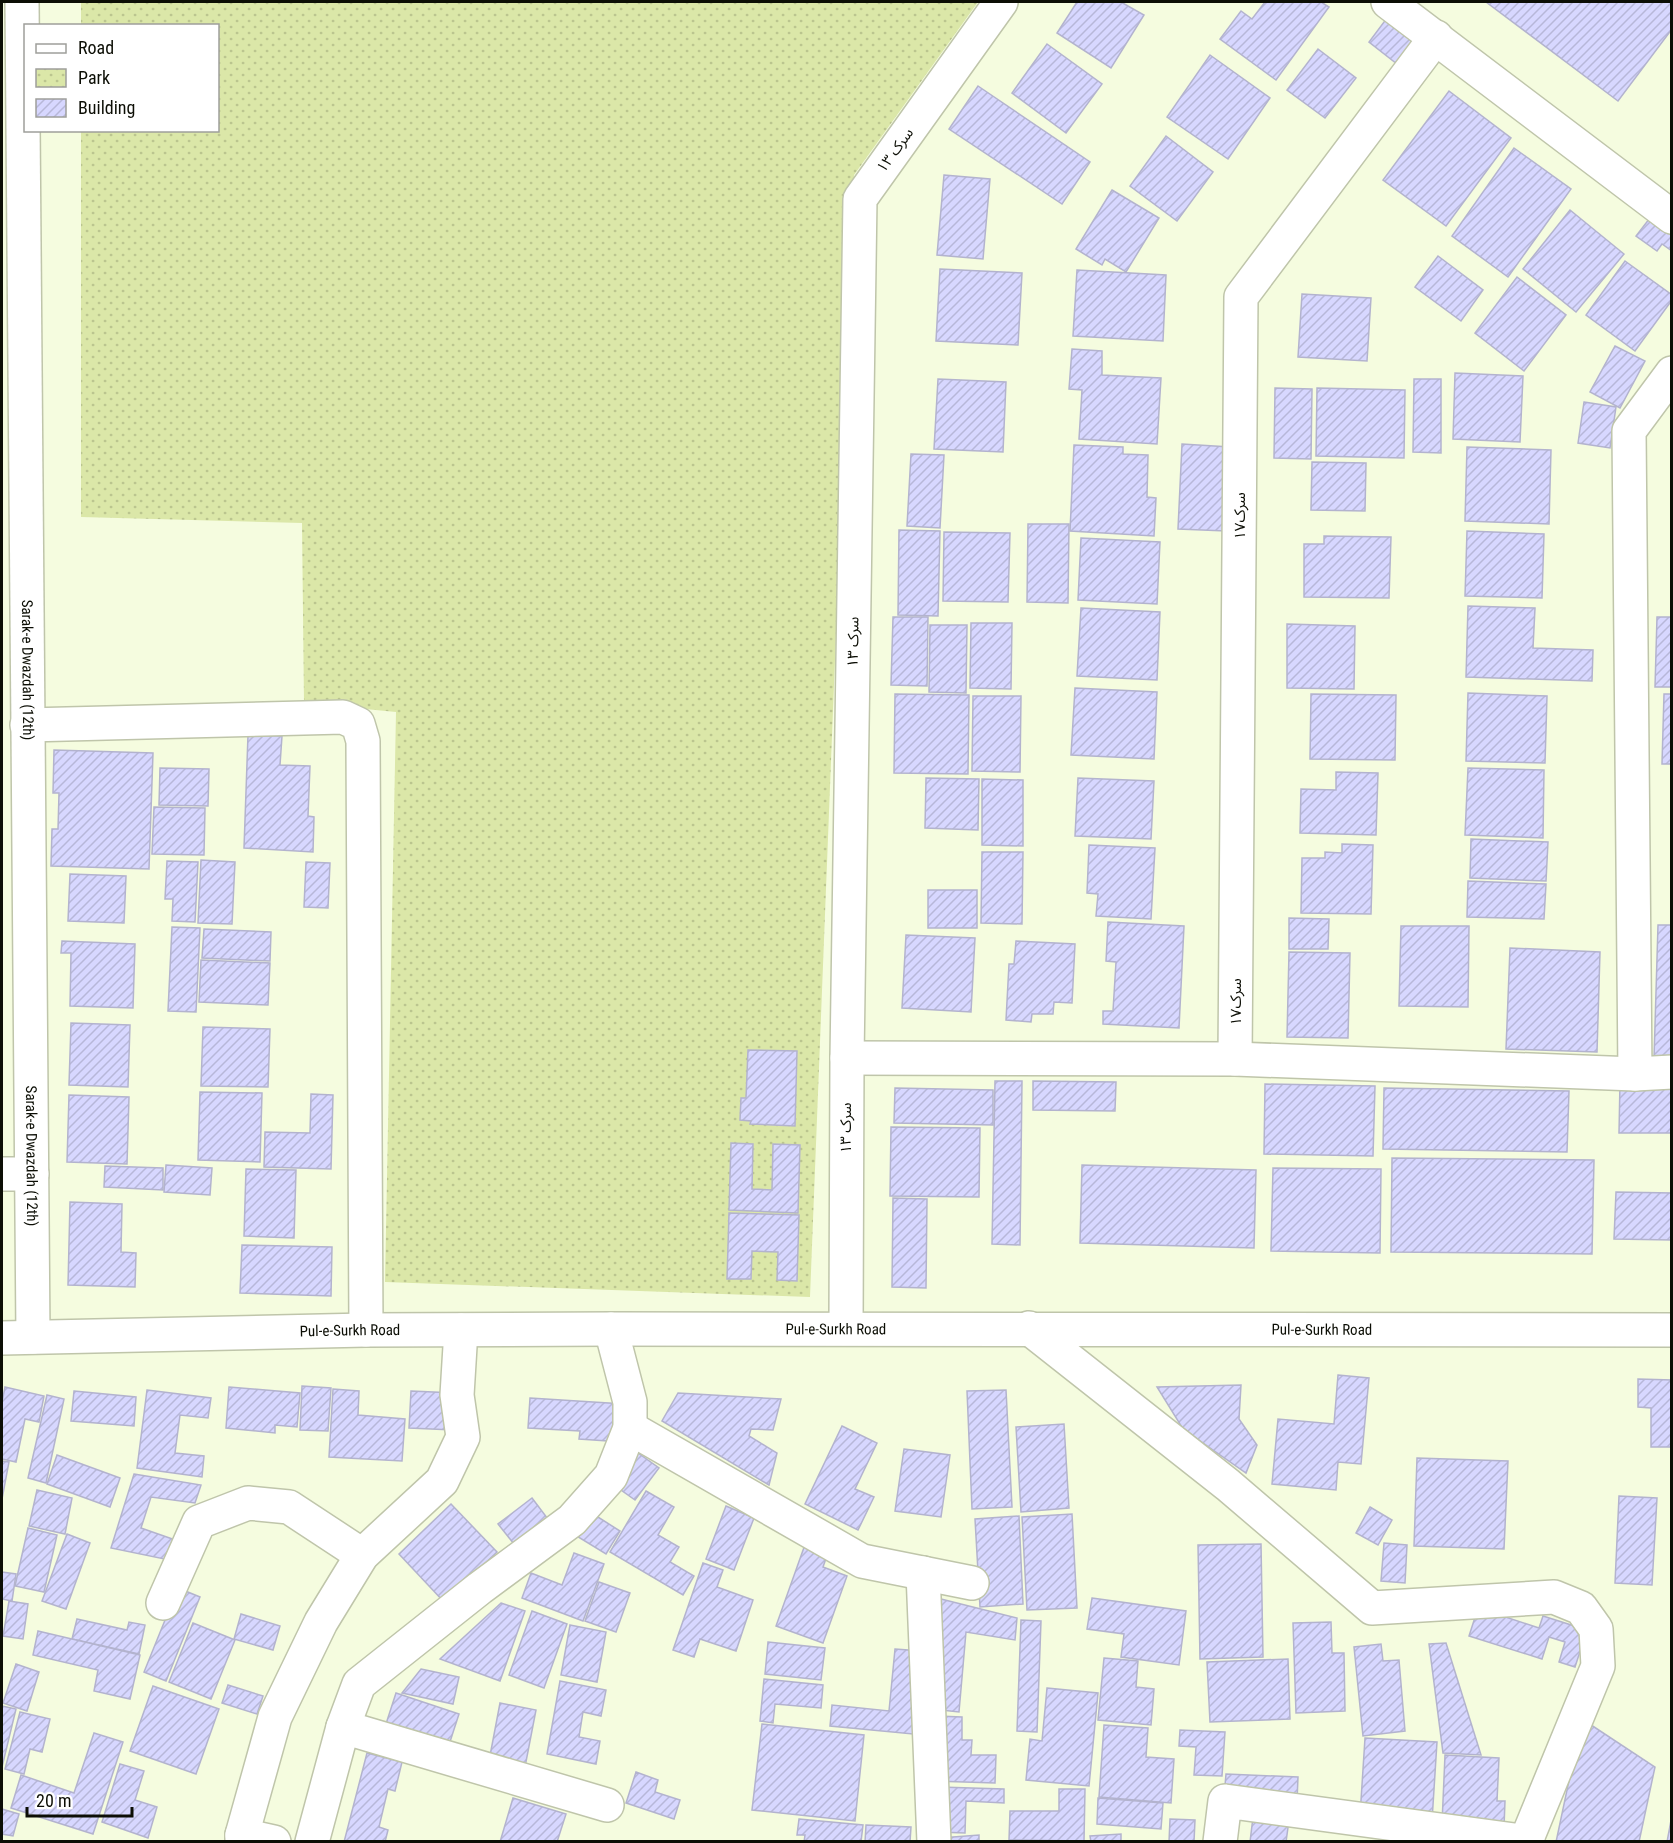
<svg xmlns="http://www.w3.org/2000/svg" width="1673" height="1843" font-family="'Roboto Condensed','Noto Sans Arabic',sans-serif">
  <style>
    .park { fill: url(#park-dots) }
    .building { fill: url(#building-hatch); stroke: #b3b3ce; stroke-width: 1.5 }
    .lines { fill: none; stroke-linecap: round; stroke-linejoin: round }
    .minor-casing { stroke: #bfc5aa; stroke-width: 36 }
    .minor { stroke: #fff; stroke-width: 33 }
    .labels { text-anchor: middle; dominant-baseline: central; stroke-width: 6; stroke-linejoin: round; paint-order: stroke }
    .street-label { font-size: 15px; fill: #0c0e05; stroke: #fff }
  </style>
  <defs>
    <pattern id="park-dots" width="8" height="8" patternUnits="userSpaceOnUse" patternTransform="scale(1.5)"><rect width="8" height="8" fill="#dbe7a8"/><path d="M2 2h.1M6 6h.1" fill="none" stroke="#bbc58f" stroke-width="1.8" stroke-linecap="round"/></pattern>
    <pattern id="building-hatch" width="6" height="6" patternUnits="userSpaceOnUse" patternTransform="scale(1.5)"><rect width="6" height="6" fill="#d7d7ff"/><path d="M-1 1l2-2M0 6l6-6M5 7l2-2" fill="none" stroke="#b7b7d9"/></pattern>
  </defs>
  <rect width="100%" height="100%" fill="#f5fcdf"/>
  <polygon class="park" points="81,2 978,2 854,175 810,1297 385,1282 396,712 304,703 302,523 81,517 81,131 218,130 218,26 81,25"/>
  <g class="building">
    <polygon points="1077,2 1121,2 1144,15 1111,68 1057,33"/>
    <polygon points="1265,2 1321,2 1329,7 1276,80 1220,39 1241,11 1252,19"/>
    <polygon points="1486,2 1672,2 1672,29 1618,101"/>
    <polygon points="1393,10 1422,32 1397,64 1369,42"/>
    <polygon points="1047,44 1102,84 1066,133 1012,93"/>
    <polygon points="1318,49 1356,78 1325,118 1287,90"/>
    <polygon points="1210,55 1270,98 1228,159 1167,117"/>
    <polygon points="978,86 1090,162 1062,204 949,129"/>
    <polygon points="1449,91 1511,138 1446,226 1383,180"/>
    <polygon points="1166,136 1213,172 1177,221 1130,186"/>
    <polygon points="1514,148 1571,189 1508,277 1452,236"/>
    <polygon points="944,175 990,179 983,259 937,255"/>
    <polygon points="1112,190 1159,218 1126,272 1105,259 1102,265 1076,249"/>
    <polygon points="1570,210 1624,254 1576,312 1523,269"/>
    <polygon points="1656,210 1672,222 1672,251 1662,244 1657,251 1636,236"/>
    <polygon points="1438,256 1483,290 1461,321 1415,287"/>
    <polygon points="1625,261 1672,295 1672,300 1635,351 1586,315"/>
    <polygon points="940,269 1022,273 1018,345 936,341"/>
    <polygon points="1077,270 1166,275 1163,341 1073,336"/>
    <polygon points="1517,277 1566,315 1524,371 1475,333"/>
    <polygon points="1302,294 1371,298 1367,361 1298,357"/>
    <polygon points="1615,346 1645,361 1620,408 1590,392"/>
    <polygon points="1072,349 1102,351 1102,375 1161,378 1157,444 1079,439 1082,390 1069,389"/>
    <polygon points="1455,373 1523,376 1520,442 1453,439"/>
    <polygon points="938,379 1006,382 1003,452 934,449"/>
    <polygon points="1414,379 1441,379 1441,453 1413,452"/>
    <polygon points="1275,388 1312,389 1311,459 1274,458"/>
    <polygon points="1317,388 1405,390 1404,458 1316,456"/>
    <polygon points="1584,402 1616,407 1610,448 1578,443"/>
    <polygon points="1182,444 1230,447 1226,531 1178,529"/>
    <polygon points="1074,445 1123,447 1123,454 1148,455 1147,497 1156,498 1154,536 1070,531"/>
    <polygon points="1467,447 1551,450 1549,524 1465,521"/>
    <polygon points="911,454 944,455 940,528 907,526"/>
    <polygon points="1312,462 1366,463 1365,511 1311,510"/>
    <polygon points="1028,524 1069,524 1068,603 1027,602"/>
    <polygon points="899,530 940,531 938,616 898,615"/>
    <polygon points="1467,531 1544,534 1542,598 1465,596"/>
    <polygon points="944,532 1010,533 1008,602 943,601"/>
    <polygon points="1324,536 1391,537 1389,598 1304,597 1304,544 1324,544"/>
    <polygon points="1081,538 1160,542 1157,604 1078,600"/>
    <polygon points="1468,606 1535,608 1533,648 1593,650 1592,681 1466,677"/>
    <polygon points="1081,608 1160,612 1157,680 1077,676"/>
    <polygon points="893,617 928,617 927,686 891,685"/>
    <polygon points="1657,617 1672,617 1672,687 1655,687"/>
    <polygon points="971,623 1012,623 1011,689 970,688"/>
    <polygon points="1287,624 1355,626 1354,689 1287,688"/>
    <polygon points="930,625 967,625 966,693 929,692"/>
    <polygon points="1075,688 1157,692 1154,759 1071,755"/>
    <polygon points="1468,693 1547,696 1545,763 1466,761"/>
    <polygon points="895,694 969,695 968,774 894,773"/>
    <polygon points="1311,694 1396,695 1395,760 1310,759"/>
    <polygon points="1664,694 1672,694 1672,764 1662,764"/>
    <polygon points="973,696 1021,696 1020,772 972,771"/>
    <polygon points="248,735 282,736 280,765 310,766 308,816 314,817 313,852 244,848"/>
    <polygon points="54,750 153,753 149,869 51,866 52,829 58,829 59,793 53,793"/>
    <polygon points="160,768 209,769 208,806 159,805"/>
    <polygon points="1468,768 1544,770 1543,838 1465,835"/>
    <polygon points="1336,772 1378,773 1376,835 1300,833 1301,789 1336,790"/>
    <polygon points="926,778 979,779 978,830 925,828"/>
    <polygon points="1078,778 1154,781 1151,839 1075,836"/>
    <polygon points="982,779 1023,780 1023,846 982,845"/>
    <polygon points="154,807 205,808 204,855 152,854"/>
    <polygon points="1471,839 1548,842 1546,881 1470,878"/>
    <polygon points="1342,844 1373,845 1371,914 1301,913 1302,858 1325,858 1325,852 1342,853"/>
    <polygon points="1089,845 1155,848 1151,919 1096,916 1098,894 1087,893"/>
    <polygon points="982,852 1023,852 1022,924 981,923"/>
    <polygon points="201,860 235,862 232,924 198,923"/>
    <polygon points="167,861 198,862 195,922 172,921 173,899 165,899"/>
    <polygon points="306,862 330,863 328,908 304,907"/>
    <polygon points="70,874 126,876 124,923 68,921"/>
    <polygon points="1468,881 1546,884 1544,919 1467,917"/>
    <rect x="928" y="890" width="49" height="38"/>
    <polygon points="1289,918 1329,919 1328,949 1289,949"/>
    <polygon points="1108,922 1184,926 1179,1028 1103,1024 1103,1011 1113,1011 1116,962 1106,961"/>
    <polygon points="1658,925 1672,925 1672,1059 1654,1059"/>
    <polygon points="1401,926 1469,926 1468,1007 1399,1006"/>
    <polygon points="172,927 200,928 196,1012 168,1011"/>
    <polygon points="204,929 271,932 270,961 202,958"/>
    <polygon points="906,935 975,938 971,1012 902,1008"/>
    <polygon points="62,941 135,944 133,1008 70,1006 71,953 61,953"/>
    <polygon points="1016,941 1075,944 1072,1003 1054,1002 1053,1014 1032,1014 1031,1022 1006,1020 1009,964 1014,964"/>
    <polygon points="1510,948 1600,952 1597,1052 1506,1049"/>
    <polygon points="1289,952 1350,953 1348,1038 1287,1037"/>
    <polygon points="201,960 270,963 268,1005 199,1002"/>
    <polygon points="71,1023 130,1025 128,1087 69,1085"/>
    <polygon points="203,1027 270,1029 268,1087 201,1086"/>
    <polygon points="748,1050 797,1051 795,1126 750,1124 751,1121 740,1120 741,1098 746,1098"/>
    <polygon points="995,1081 1022,1081 1020,1245 992,1244"/>
    <polygon points="1033,1081 1116,1082 1115,1111 1033,1110"/>
    <polygon points="1620,1082 1672,1083 1672,1133 1619,1133"/>
    <polygon points="1265,1084 1375,1086 1373,1156 1264,1154"/>
    <polygon points="895,1088 993,1090 993,1125 894,1123"/>
    <polygon points="1384,1088 1569,1091 1567,1152 1383,1149"/>
    <polygon points="200,1092 262,1093 260,1162 198,1160"/>
    <polygon points="311,1094 333,1095 331,1169 264,1167 265,1132 310,1133"/>
    <polygon points="69,1095 129,1097 127,1164 67,1162"/>
    <polygon points="891,1127 980,1128 979,1197 890,1196"/>
    <polygon points="731,1143 753,1144 752,1189 772,1190 773,1144 800,1145 798,1213 729,1210"/>
    <polygon points="1392,1158 1594,1160 1592,1254 1391,1252"/>
    <polygon points="166,1165 212,1168 210,1195 164,1192"/>
    <polygon points="1082,1165 1256,1170 1254,1248 1080,1243"/>
    <polygon points="105,1166 163,1168 163,1190 104,1187"/>
    <polygon points="1273,1168 1381,1169 1380,1253 1271,1251"/>
    <polygon points="246,1169 296,1170 294,1238 244,1236"/>
    <polygon points="1616,1192 1672,1193 1672,1240 1614,1239"/>
    <polygon points="893,1198 927,1199 926,1288 892,1287"/>
    <polygon points="70,1202 122,1204 121,1252 136,1253 135,1287 68,1285"/>
    <polygon points="729,1213 799,1215 797,1281 777,1280 778,1252 752,1251 751,1279 727,1279"/>
    <polygon points="242,1245 332,1247 331,1296 240,1293"/>
    <polygon points="1338,1375 1369,1378 1361,1464 1338,1462 1336,1490 1272,1484 1278,1419 1334,1424"/>
    <polygon points="1638,1379 1672,1380 1672,1447 1651,1447 1651,1408 1638,1407"/>
    <polygon points="1241,1385 1239,1419 1257,1445 1246,1473 1183,1429 1157,1387"/>
    <polygon points="302,1386 331,1388 328,1431 300,1430"/>
    <polygon points="5,1387 44,1396 39,1422 25,1419 16,1462 2,1459 2,1402"/>
    <polygon points="229,1387 300,1393 297,1427 275,1425 275,1433 226,1428"/>
    <polygon points="333,1389 359,1391 358,1415 405,1419 402,1461 329,1457"/>
    <polygon points="147,1390 211,1398 208,1418 180,1415 175,1453 204,1456 202,1477 137,1468"/>
    <polygon points="1006,1390 1012,1507 972,1509 967,1391"/>
    <polygon points="74,1391 136,1397 134,1426 71,1421"/>
    <polygon points="411,1391 455,1393 453,1430 409,1428"/>
    <polygon points="678,1393 781,1399 773,1430 751,1429 749,1436 777,1453 769,1485 662,1421"/>
    <polygon points="47,1395 64,1399 46,1483 28,1478"/>
    <polygon points="530,1398 624,1404 622,1442 579,1439 580,1431 528,1428"/>
    <polygon points="1064,1424 1069,1508 1021,1512 1016,1427"/>
    <polygon points="842,1426 877,1443 855,1489 874,1497 858,1530 805,1504"/>
    <polygon points="904,1449 950,1455 941,1517 895,1511"/>
    <polygon points="638,1453 659,1468 635,1500 614,1485"/>
    <polygon points="57,1455 120,1478 110,1507 47,1484"/>
    <polygon points="1417,1458 1508,1461 1504,1549 1414,1546"/>
    <polygon points="2,1461 9,1462 2,1499"/>
    <polygon points="134,1474 201,1485 195,1503 151,1497 141,1528 181,1542 174,1561 111,1548"/>
    <polygon points="37,1490 72,1498 65,1534 29,1526"/>
    <polygon points="646,1491 674,1507 658,1535 679,1547 670,1562 694,1576 683,1595 610,1552"/>
    <polygon points="1619,1496 1657,1498 1652,1585 1615,1583"/>
    <polygon points="532,1498 551,1523 518,1549 498,1524"/>
    <polygon points="451,1504 497,1552 444,1602 399,1554"/>
    <polygon points="726,1506 754,1518 734,1570 706,1559"/>
    <polygon points="1370,1507 1392,1520 1378,1545 1356,1533"/>
    <polygon points="590,1512 620,1531 606,1554 575,1535"/>
    <polygon points="1072,1514 1077,1608 1027,1610 1022,1517"/>
    <polygon points="1019,1516 1023,1604 980,1607 975,1519"/>
    <polygon points="28,1528 57,1535 44,1592 15,1586"/>
    <polygon points="67,1534 90,1543 66,1609 42,1601"/>
    <polygon points="807,1539 830,1547 823,1567 847,1576 823,1643 776,1626"/>
    <polygon points="1384,1543 1407,1545 1405,1583 1381,1581"/>
    <polygon points="1261,1544 1263,1657 1200,1659 1198,1545"/>
    <polygon points="574,1553 604,1564 583,1621 522,1598 531,1573 562,1585"/>
    <polygon points="703,1563 723,1570 717,1587 753,1600 736,1651 700,1639 694,1657 673,1650"/>
    <polygon points="2,1572 16,1574 12,1601 2,1599"/>
    <polygon points="599,1582 630,1593 616,1632 585,1621"/>
    <polygon points="178,1588 200,1597 166,1681 144,1672"/>
    <polygon points="937,1598 1017,1618 1015,1640 966,1632 959,1712 932,1709"/>
    <polygon points="1092,1598 1186,1611 1179,1665 1121,1657 1124,1634 1087,1629"/>
    <polygon points="9,1601 28,1604 23,1639 3,1636"/>
    <polygon points="501,1603 525,1611 500,1681 440,1659"/>
    <polygon points="1478,1608 1539,1628 1543,1616 1587,1630 1575,1667 1559,1662 1565,1642 1549,1637 1542,1659 1469,1636"/>
    <polygon points="532,1611 567,1624 544,1688 509,1675"/>
    <polygon points="241,1614 280,1626 273,1650 234,1639"/>
    <polygon points="77,1619 127,1630 129,1622 145,1625 139,1654 72,1639"/>
    <polygon points="1021,1620 1041,1621 1037,1732 1017,1731"/>
    <polygon points="1331,1622 1332,1653 1344,1653 1345,1711 1296,1713 1293,1623"/>
    <polygon points="193,1623 235,1640 211,1699 169,1682"/>
    <polygon points="570,1625 606,1632 597,1682 561,1675"/>
    <polygon points="38,1631 140,1655 130,1699 94,1691 98,1670 33,1655"/>
    <polygon points="768,1642 825,1648 821,1680 765,1674"/>
    <polygon points="1446,1643 1481,1755 1443,1753 1429,1644"/>
    <polygon points="1381,1644 1383,1661 1399,1660 1405,1731 1363,1736 1354,1647"/>
    <polygon points="895,1649 921,1651 913,1734 830,1726 832,1705 889,1711"/>
    <polygon points="1104,1658 1138,1661 1136,1687 1154,1689 1151,1725 1098,1720"/>
    <polygon points="1288,1659 1290,1719 1210,1722 1207,1662"/>
    <polygon points="16,1664 39,1672 27,1711 3,1703"/>
    <polygon points="421,1669 459,1677 453,1704 402,1693"/>
    <polygon points="764,1679 823,1685 821,1708 775,1704 773,1723 760,1721"/>
    <polygon points="560,1681 606,1690 601,1716 583,1712 579,1737 600,1741 596,1764 547,1754"/>
    <polygon points="228,1685 263,1696 257,1714 222,1703"/>
    <polygon points="153,1686 219,1709 196,1774 130,1751"/>
    <polygon points="1047,1688 1098,1693 1089,1786 1026,1780 1030,1739 1042,1741"/>
    <polygon points="396,1693 459,1714 447,1751 384,1730"/>
    <polygon points="500,1703 536,1710 525,1767 489,1761"/>
    <polygon points="2,1706 16,1709 2,1767"/>
    <polygon points="20,1712 50,1719 42,1752 30,1749 24,1774 5,1769"/>
    <polygon points="936,1716 962,1717 962,1740 972,1740 971,1755 996,1755 995,1783 933,1781"/>
    <polygon points="1582,1719 1655,1767 1639,1842 1556,1842"/>
    <polygon points="762,1724 864,1735 855,1821 752,1810"/>
    <polygon points="1104,1725 1148,1728 1146,1757 1174,1759 1171,1803 1099,1797"/>
    <polygon points="1180,1730 1225,1732 1222,1776 1194,1775 1196,1747 1179,1746"/>
    <polygon points="94,1733 123,1742 93,1834 11,1808 21,1775 74,1793"/>
    <polygon points="1365,1738 1437,1742 1432,1821 1360,1816"/>
    <polygon points="367,1753 402,1762 395,1791 388,1789 379,1827 388,1830 385,1842 344,1842"/>
    <polygon points="1445,1755 1499,1758 1497,1801 1505,1801 1504,1827 1442,1824"/>
    <polygon points="120,1764 144,1771 135,1800 157,1807 148,1838 102,1822"/>
    <polygon points="636,1772 658,1780 655,1792 680,1800 674,1819 626,1803"/>
    <polygon points="1226,1774 1298,1777 1297,1801 1224,1797"/>
    <polygon points="939,1787 1004,1789 1004,1803 966,1801 965,1833 938,1832"/>
    <polygon points="1059,1789 1085,1789 1084,1841 1009,1840 1010,1811 1059,1811"/>
    <polygon points="513,1798 566,1814 557,1842 500,1842"/>
    <polygon points="1098,1798 1163,1803 1161,1829 1097,1824"/>
    <polygon points="2,1809 19,1814 13,1836 2,1834"/>
    <polygon points="1254,1809 1290,1813 1286,1842 1250,1842"/>
    <polygon points="1672,1815 1672,1842 1667,1842"/>
    <polygon points="799,1819 863,1825 861,1842 804,1842 805,1835 797,1835"/>
    <polygon points="1170,1819 1195,1820 1194,1842 1169,1842"/>
    <polygon points="866,1825 911,1827 910,1842 865,1842"/>
    <polygon points="1121,1834 1121,1842 1091,1842 1090,1836"/>
    <polygon points="979,1835 979,1842 940,1842 940,1838"/>
  </g>
  <g class="lines">
    <g class="minor-casing">
      <g id="minor">
        <path id="s1" d="M 22,2 L 33,1337"/>
        <polyline points="1388,2 1672,217"/>
        <polyline points="27,725 343,717 358,724 363,741 366,1330"/>
        <polyline points="847,1058 1235,1059 1635,1074 1672,1072"/>
        <polyline points="1235,1059 1241,297 1436,37"/>
        <polyline points="1635,1074 1629,431 1672,373"/>
        <polyline points="2,1174 32,1174"/>
        <polyline points="846,1328 847,1058 860,199 1001,2"/>
        <polyline points="1029,1328 1228,1485 1372,1608 1554,1597 1581,1608 1596,1629 1598,1666 1526,1841"/>
        <path id="s2" d="M 2,1338 L 366,1330 L 611,1329 L 1672,1330"/>
        <polyline points="630,1428 862,1561 972,1583"/>
        <polyline points="923,1573 934,1842"/>
        <polyline points="163,1603 199,1522 248,1503 289,1507 362,1555"/>
        <polyline points="343,1727 607,1805"/>
        <polyline points="242,1835 274,1842"/>
        <polyline points="242,1842 242,1835 275,1717 321,1622 362,1555 442,1481 463,1437 457,1395 461,1330"/>
        <polyline points="312,1842 343,1727 359,1684 480,1588 572,1520 611,1476 630,1428 630,1402 611,1329"/>
        <polyline points="1220,1842 1225,1801 1528,1842"/>
      </g>
    </g>
    <use href="#minor" class="minor"/>
  </g>
  <g class="labels">
    <g class="street-label">
      <text transform="translate(895 150) rotate(-54)">سرک ۱۳</text>
      <text transform="translate(1240 516) rotate(-90)">سرک۱۷</text>
      <text transform="translate(853 642) rotate(-89)">سرک ۱۳</text>
      <text stroke="none"><textPath href="#s1" startOffset="668">Sarak-e Dwazdah (12th)</textPath></text>
      <text transform="translate(1236 1002) rotate(-90)">سرک۱۷</text>
      <text transform="translate(846 1128) rotate(-90)">سرک ۱۳</text>
      <text stroke="none"><textPath href="#s1" startOffset="1154">Sarak-e Dwazdah (12th)</textPath></text>
      <text stroke="none"><textPath href="#s2" startOffset="834">Pul-e-Surkh Road</textPath></text>
      <text stroke="none"><textPath href="#s2" startOffset="1320">Pul-e-Surkh Road</textPath></text>
      <text stroke="none"><textPath href="#s2" startOffset="348">Pul-e-Surkh Road</textPath></text>
    </g>
  </g>
  <rect width="1673" height="1843" fill="none" stroke="#0c0e05" stroke-width="6"/>
  <rect x="24" y="24" width="195" height="108" fill="#ffffff" stroke="#9e9f9b" stroke-width="1.5"/>
  <rect x="36" y="44" width="30" height="9" fill="#ffffff" stroke="#9e9f9b" stroke-width="1.5"/>
  <text x="78" y="54" font-size="18" fill="#0c0e05">Road</text>
  <rect x="36" y="69" width="30" height="18" fill="url(#park-dots)" stroke="#9e9f9b" stroke-width="1.5"/>
  <text x="78" y="84" font-size="18" fill="#0c0e05">Park</text>
  <rect x="36" y="99" width="30" height="18" fill="url(#building-hatch)" stroke="#9e9f9b" stroke-width="1.5"/>
  <text x="78" y="114" font-size="18" fill="#0c0e05">Building</text>
  <path d="M27 1807v9h105v-9" fill="none" stroke="#0c0e05" stroke-width="3"/>
  <text x="36" y="1807" font-size="18" fill="#0c0e05" stroke="#ffffff" stroke-width="4.5" paint-order="stroke">20 m</text>
</svg>
